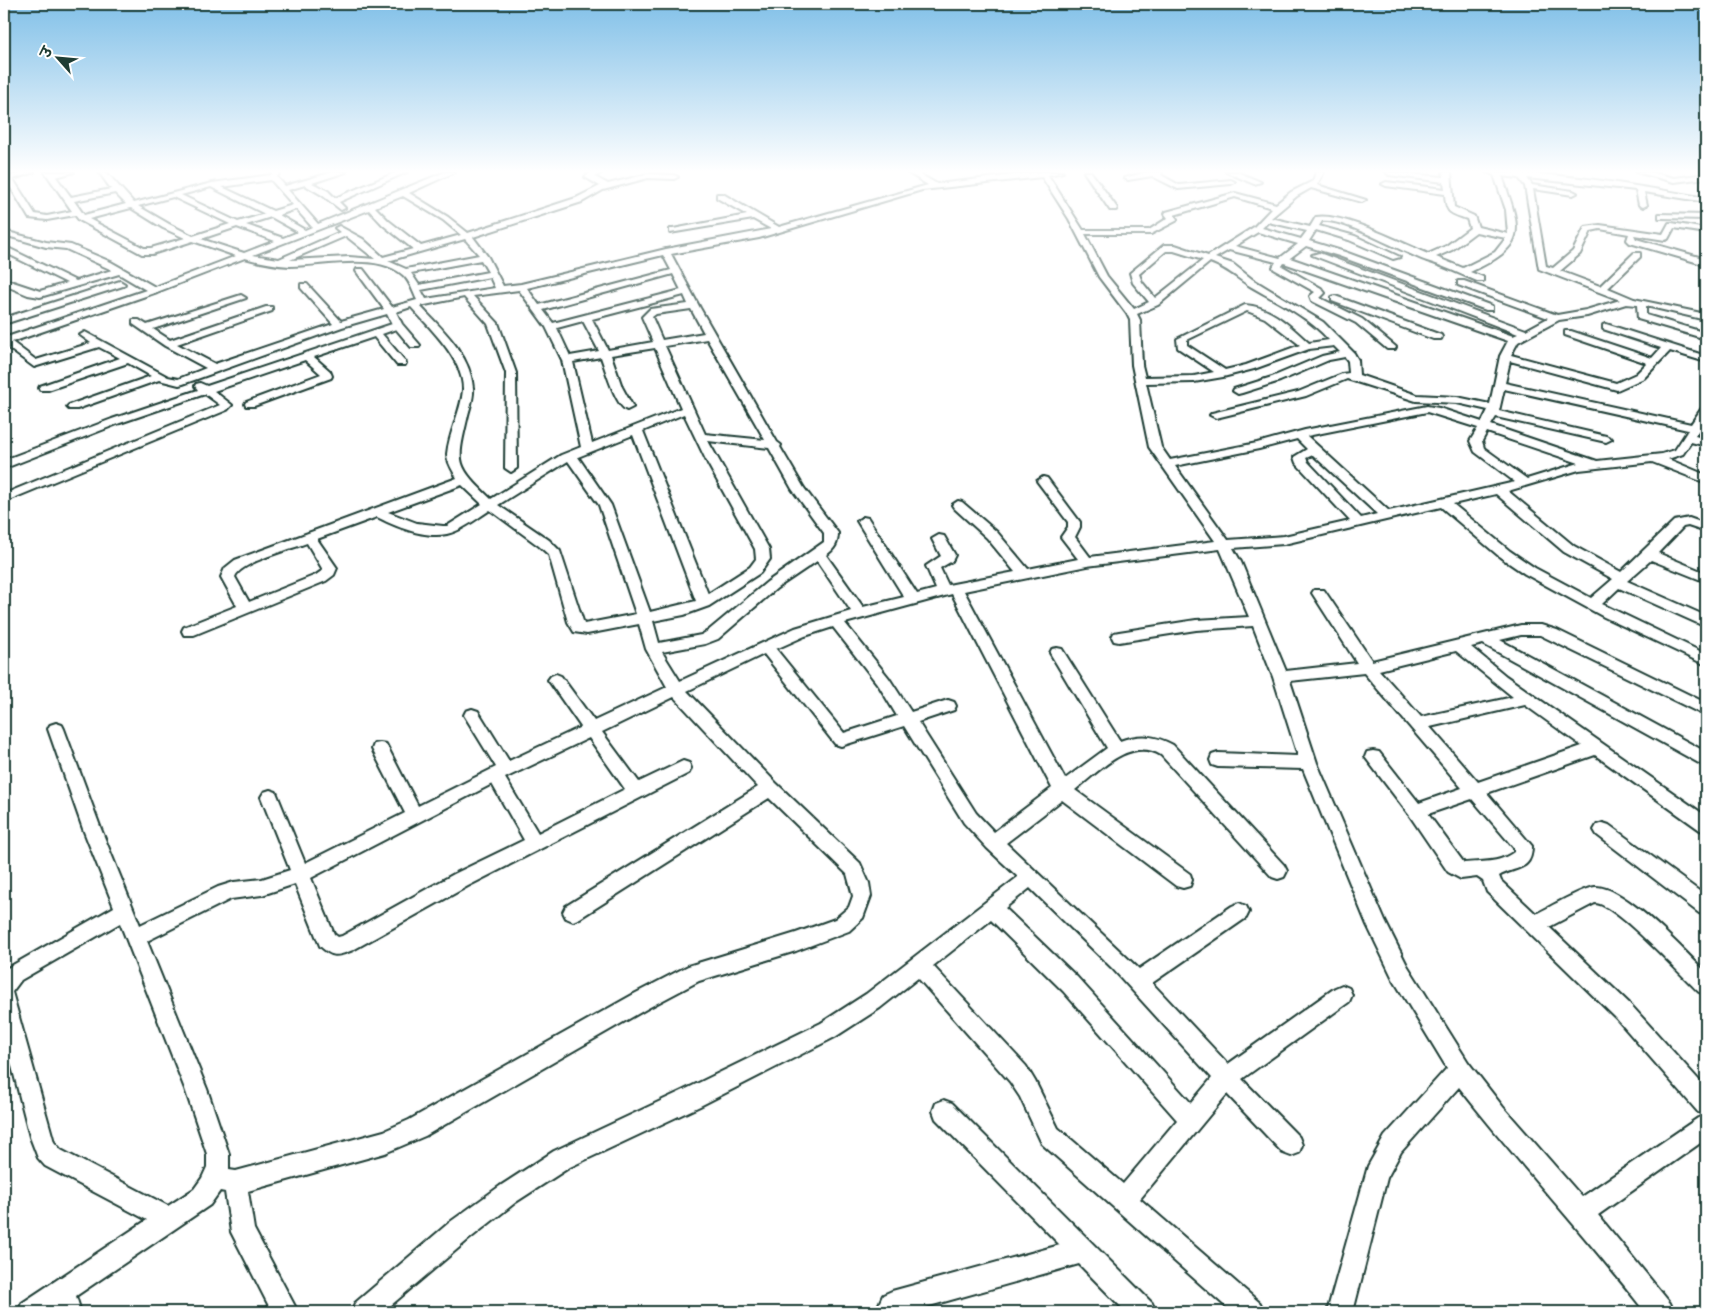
<svg xmlns="http://www.w3.org/2000/svg" width="1710" height="1316" font-family="'Balsamiq Sans','Playpen Sans Deva',sans-serif">
  <style>
    .lines { fill: none; stroke-linecap: round; stroke-linejoin: round }
    .street-casing { stroke: #1f3d34; stroke-width: 4 }
    .street { fill: #fff; fill-rule: evenodd }
  </style>
  <rect width="100%" height="100%" fill="#fff"/>
  <filter id="ink" filterUnits="userSpaceOnUse"><feTurbulence type="fractalNoise" baseFrequency=".02" numOctaves="2"/><feDisplacementMap in="SourceGraphic" scale="10" xChannelSelector="R" yChannelSelector="G"/><feConvolveMatrix kernelMatrix="1 2 1 2 8 2 1 2 1" color-interpolation-filters="sRGB"/></filter>
  <g filter="url(#ink)">
    <g class="lines">
      <g class="street-casing">
        <g id="street">
          <path d="M 21,172 L 34,172 L 13,179 L 35,214 L 47,216 L 72,211 L 45,172 L 74,172 L 56,177 L 71,197 L 111,189 L 99,172 L 106,172 L 134,203 L 212,183 L 271,175 L 273,172 L 280,172 L 277,177 L 285,186 L 333,172 L 346,172 L 312,183 L 328,191 L 335,198 L 397,172 L 407,172 L 339,202 L 345,208 L 341,210 L 322,195 L 305,185 L 288,190 L 318,224 L 445,172 L 455,172 L 409,193 L 448,217 L 468,233 L 576,198 L 600,186 L 585,177 L 592,172 L 602,172 L 595,177 L 608,184 L 648,174 L 674,175 L 678,177 L 674,179 L 648,178 L 603,190 L 582,202 L 473,237 L 488,257 L 503,286 L 521,284 L 666,249 L 771,229 L 753,219 L 670,233 L 670,229 L 673,229 L 747,215 L 717,198 L 717,194 L 723,194 L 779,227 L 928,185 L 907,172 L 916,172 L 937,184 L 1039,172 L 1063,172 L 1048,175 L 1083,230 L 1149,230 L 1168,218 L 1165,214 L 1166,212 L 1235,193 L 1276,204 L 1291,192 L 1313,181 L 1316,172 L 1324,172 L 1317,185 L 1366,200 L 1362,202 L 1311,188 L 1297,196 L 1271,218 L 1310,227 L 1316,217 C 1342,212 1402,243 1428,254 L 1446,246 L 1470,228 L 1467,219 C 1450,213 1446,214 1445,194 L 1386,186 L 1382,184 L 1386,182 L 1445,189 L 1444,182 L 1389,175 L 1386,172 L 1444,177 L 1443,172 L 1451,172 L 1454,207 L 1474,216 L 1478,227 L 1508,234 L 1506,210 L 1494,175 L 1486,172 C 1559,172 1634,185 1706,198 L 1706,202 L 1644,192 L 1647,205 L 1643,207 L 1639,205 L 1636,190 L 1527,178 L 1532,185 L 1573,191 L 1577,193 L 1573,195 L 1533,189 L 1546,266 L 1553,268 L 1573,251 L 1585,227 L 1600,225 L 1663,234 L 1669,223 L 1672,223 L 1706,229 L 1706,233 L 1674,228 L 1668,239 L 1665,240 L 1634,235 L 1636,239 L 1706,259 L 1706,265 L 1630,243 L 1627,240 L 1629,234 L 1600,229 L 1591,231 L 1580,254 L 1560,271 L 1600,286 L 1634,253 L 1640,253 L 1640,257 L 1608,288 L 1634,299 L 1706,314 L 1706,320 L 1646,306 L 1646,315 L 1706,333 L 1706,339 L 1638,319 L 1637,305 L 1626,304 L 1587,316 L 1559,320 L 1518,342 L 1511,355 L 1616,383 L 1636,374 L 1647,363 L 1565,335 L 1565,331 L 1571,331 L 1652,358 L 1661,348 L 1603,329 L 1603,325 L 1606,324 L 1706,356 L 1706,362 L 1670,351 L 1644,378 L 1617,390 L 1510,361 L 1505,383 L 1691,424 L 1702,408 L 1706,407 L 1706,418 L 1695,436 L 1706,439 L 1706,446 L 1691,442 L 1683,454 L 1668,459 L 1706,475 L 1706,483 L 1652,462 L 1579,470 L 1508,491 L 1574,546 L 1621,572 L 1674,521 L 1689,518 L 1706,524 L 1706,532 L 1688,526 L 1683,527 L 1658,553 L 1706,573 L 1706,582 L 1651,560 L 1627,581 L 1706,616 L 1706,627 L 1619,588 L 1602,604 L 1706,654 L 1706,665 L 1604,617 L 1525,574 L 1500,557 L 1441,507 L 1284,544 L 1233,548 L 1241,562 L 1286,671 L 1357,663 L 1312,593 L 1314,590 L 1324,590 L 1372,661 L 1521,625 L 1541,625 L 1557,630 L 1706,703 L 1706,716 L 1540,635 L 1521,635 L 1500,640 L 1706,752 L 1706,767 L 1483,644 L 1471,647 L 1506,676 L 1706,816 L 1706,832 L 1700,830 L 1595,755 L 1487,793 L 1532,846 C 1532,872 1515,866 1499,876 L 1501,881 L 1536,914 C 1550,907 1582,888 1595,887 C 1624,885 1685,952 1706,972 L 1706,995 L 1699,992 C 1681,975 1615,903 1595,903 L 1549,927 L 1630,1004 L 1706,1088 L 1706,1139 L 1598,1215 L 1670,1303 L 1674,1312 L 1645,1312 C 1586,1235 1519,1164 1459,1087 L 1401,1152 L 1387,1178 L 1353,1312 L 1327,1312 L 1368,1166 L 1385,1136 L 1447,1068 L 1393,979 L 1367,925 L 1303,769 L 1218,767 L 1212,765 L 1210,760 L 1212,755 L 1218,753 L 1298,756 L 1273,677 L 1253,626 L 1196,630 L 1119,642 L 1114,641 L 1112,637 L 1114,633 L 1119,632 L 1196,620 L 1249,617 L 1220,549 L 1087,566 L 964,591 L 1065,779 L 1107,748 L 1050,653 L 1052,649 L 1057,648 L 1062,649 L 1120,741 C 1139,734 1155,735 1173,745 L 1284,865 L 1287,871 L 1284,877 L 1278,879 L 1272,877 L 1161,755 C 1130,736 1098,772 1075,790 L 1190,874 L 1192,880 L 1190,886 L 1183,888 L 1176,886 L 1062,800 L 1006,843 L 1139,969 L 1232,906 L 1239,903 L 1246,906 L 1249,912 L 1246,918 L 1152,983 L 1228,1064 L 1335,988 L 1342,985 L 1349,988 L 1352,995 L 1349,1002 L 1242,1079 L 1299,1137 L 1302,1145 L 1299,1153 L 1291,1156 L 1283,1153 L 1227,1094 L 1140,1199 L 1260,1303 L 1264,1312 L 1232,1312 L 1042,1144 L 1020,1097 L 1010,1082 L 918,978 L 880,1008 L 835,1037 L 700,1106 L 570,1167 L 516,1202 L 468,1240 L 383,1312 L 351,1312 L 355,1303 L 450,1222 L 500,1186 L 554,1151 L 684,1090 L 821,1023 L 866,994 L 1018,877 L 987,848 L 964,823 L 904,726 L 841,746 L 835,744 L 764,654 L 687,691 L 776,783 L 860,863 L 869,883 L 871,896 L 863,918 L 849,931 L 796,951 L 699,981 L 648,1008 L 425,1136 L 385,1153 L 248,1191 L 254,1229 L 298,1312 L 272,1312 L 231,1232 L 225,1192 L 220,1191 L 210,1205 L 76,1296 L 81,1312 L 55,1311 L 18,1312 L 22,1303 L 147,1220 L 45,1166 L 38,1158 L 30,1137 L 4,1035 L 4,970 L 114,907 L 83,829 L 48,729 L 50,725 L 56,723 L 62,725 L 64,729 L 101,829 L 140,925 L 218,887 L 234,882 L 262,879 L 290,870 L 261,797 L 264,792 L 270,790 L 276,792 L 305,863 L 405,813 L 372,749 L 374,744 L 380,743 L 386,744 L 418,806 L 496,767 L 464,715 L 466,711 L 472,709 L 478,711 L 509,761 L 581,727 L 551,684 L 548,680 L 551,676 L 556,674 L 561,676 L 594,721 L 667,687 L 646,649 L 639,624 L 587,634 L 574,632 L 568,622 L 549,555 L 539,546 L 490,510 C 479,517 468,526 456,531 C 433,542 398,528 377,517 L 317,539 L 337,568 L 334,575 L 326,581 L 194,635 L 184,635 L 182,631 L 184,627 L 237,606 L 221,577 L 225,568 L 235,560 L 457,478 C 453,471 447,462 447,454 C 449,432 461,412 463,390 C 464,360 430,328 411,307 L 396,312 L 402,324 L 420,345 L 419,347 L 411,347 L 396,329 L 382,334 L 405,361 L 406,363 L 405,365 L 397,365 L 374,337 L 314,357 L 330,371 L 332,376 L 331,378 L 254,406 L 246,406 L 245,404 L 246,402 L 321,374 L 305,360 L 214,391 L 232,405 L 227,410 L 4,502 L 4,494 L 220,405 L 205,394 L 120,423 L 8,467 L 4,468 L 4,460 L 112,419 L 198,390 L 195,386 L 196,384 L 200,383 L 207,386 L 392,324 L 387,314 L 342,327 L 183,384 L 179,385 L 159,380 L 77,409 L 69,409 L 67,407 L 69,405 L 151,376 L 128,363 L 48,390 L 40,390 L 39,388 L 40,386 L 120,358 L 99,347 L 34,367 L 4,345 L 4,338 L 146,290 L 119,274 L 40,297 L 28,295 L 4,285 L 4,279 L 40,291 L 67,283 L 4,252 L 4,246 L 76,281 L 112,270 L 66,249 L 46,247 L 4,235 L 4,231 L 46,242 L 71,245 L 111,262 L 155,287 L 236,256 L 193,241 L 152,254 L 142,254 L 79,220 L 75,215 L 47,220 L 29,218 L 5,178 ZM 1502,176 L 1519,178 L 1525,186 L 1539,269 L 1620,300 L 1586,310 L 1557,315 L 1464,281 L 1458,281 L 1458,285 L 1548,318 L 1526,330 L 1319,253 L 1312,255 L 1518,334 L 1513,336 L 1290,258 L 1306,246 L 1339,256 L 1486,310 L 1492,310 L 1492,306 L 1345,252 L 1309,241 L 1316,230 L 1349,240 L 1393,259 L 1400,257 L 1355,236 L 1319,226 L 1322,221 C 1344,218 1403,253 1427,261 C 1444,266 1460,274 1477,281 L 1483,281 L 1483,277 L 1470,272 C 1529,245 1521,231 1502,176 ZM 1042,177 L 1069,219 L 1099,277 L 1127,314 L 1130,320 L 1132,365 L 1149,447 L 1215,541 L 1090,557 L 1075,537 L 1080,527 L 1080,522 L 1047,478 L 1043,477 L 1037,481 L 1068,522 L 1068,527 L 1061,537 L 1078,559 L 1028,569 L 997,532 L 962,502 L 958,501 L 952,505 L 954,508 L 987,538 L 1015,572 L 948,585 L 940,568 L 952,561 L 955,555 L 944,536 L 939,535 L 932,539 L 941,556 L 926,566 L 936,589 L 917,594 L 868,518 L 863,517 L 857,521 L 904,597 L 863,607 L 826,555 C 835,549 838,543 838,533 L 804,488 L 780,447 L 781,445 L 777,442 L 700,308 L 671,254 L 759,238 L 922,190 ZM 271,180 L 293,205 L 273,211 L 222,187 ZM 211,187 L 265,214 L 238,222 L 181,195 ZM 115,193 L 126,204 L 84,215 L 74,201 ZM 403,196 L 443,220 L 461,235 L 421,246 L 389,221 L 375,207 ZM 173,197 L 230,224 L 193,236 L 169,224 L 138,206 ZM 1235,197 L 1272,208 L 1254,227 L 1208,256 L 1175,245 L 1164,245 L 1130,273 L 1133,283 L 1149,302 L 1134,309 L 1107,276 L 1085,234 L 1151,234 L 1176,221 L 1177,219 L 1174,215 ZM 131,208 L 163,228 L 185,238 L 151,248 L 144,248 L 89,219 ZM 296,209 L 312,227 L 305,230 L 279,215 ZM 369,210 L 383,225 L 413,249 L 383,257 L 363,239 L 339,226 L 335,228 L 340,232 L 279,259 L 253,255 ZM 271,217 L 298,232 L 283,238 L 246,225 ZM 1268,222 L 1307,231 L 1301,239 L 1262,228 ZM 237,227 L 275,241 L 244,253 L 201,239 ZM 1258,232 L 1298,244 L 1280,258 L 1235,246 ZM 1476,232 L 1506,238 L 1495,252 L 1463,268 L 1436,257 L 1452,250 ZM 346,236 L 375,259 L 349,257 L 290,260 ZM 465,239 L 479,255 L 406,269 L 388,261 ZM 1229,250 L 1276,262 L 1273,267 L 1274,269 L 1315,292 L 1310,296 L 1312,301 L 1356,323 L 1387,349 L 1395,349 L 1396,347 L 1362,319 L 1320,298 L 1325,293 L 1321,288 L 1282,266 L 1284,263 L 1508,341 L 1500,356 L 1490,404 L 1457,397 L 1417,395 L 1359,375 L 1358,360 L 1354,353 L 1323,322 L 1252,279 L 1233,264 L 1215,258 ZM 1166,251 L 1174,251 L 1203,260 L 1155,298 L 1142,282 L 1139,274 ZM 663,255 L 671,270 L 539,305 L 527,288 ZM 245,258 C 259,262 275,265 290,266 C 322,266 377,252 403,275 C 410,281 413,292 417,300 L 392,307 L 363,269 L 357,269 L 356,271 L 384,309 L 341,321 L 307,284 L 301,284 L 301,288 L 333,324 L 215,364 L 177,344 L 272,311 L 272,307 L 266,307 L 170,340 L 153,329 L 246,298 L 241,295 L 238,296 L 147,325 L 139,320 L 133,320 L 133,324 L 165,346 L 206,368 L 178,379 L 168,377 L 85,332 L 80,335 L 91,343 L 36,360 L 12,342 L 157,292 ZM 481,260 L 488,272 L 419,285 L 411,273 ZM 1210,262 C 1229,269 1234,276 1250,286 C 1277,302 1308,316 1329,340 L 1309,343 C 1291,327 1270,306 1245,305 L 1177,339 L 1178,348 L 1214,372 L 1194,376 L 1145,377 L 1142,365 L 1140,320 L 1137,314 L 1158,305 ZM 673,274 L 681,290 L 553,323 L 543,310 ZM 490,277 L 495,288 L 426,299 L 421,290 ZM 519,290 L 546,327 L 562,360 L 581,447 L 561,455 L 491,499 C 454,464 457,463 468,415 C 470,407 474,397 473,388 C 471,355 441,328 420,306 L 464,297 L 488,324 L 506,373 L 505,468 L 511,472 L 517,468 L 516,373 L 498,323 L 473,296 ZM 684,295 L 688,304 L 650,309 L 642,317 L 653,342 L 608,350 L 592,319 ZM 691,309 L 704,333 L 662,340 L 652,317 L 656,314 ZM 1247,311 L 1265,318 L 1300,345 L 1246,365 L 1225,370 L 1187,345 L 1187,340 ZM 583,321 L 599,351 L 570,356 L 557,328 ZM 707,339 L 765,440 L 705,434 L 665,346 ZM 1334,346 L 1340,352 L 1322,356 L 1272,377 L 1234,389 L 1233,391 L 1238,394 L 1242,393 L 1280,381 L 1329,360 L 1345,357 L 1348,361 L 1349,373 L 1342,374 L 1298,392 L 1212,413 L 1210,415 L 1216,418 L 1306,396 L 1347,379 L 1416,401 L 1457,403 L 1488,410 L 1482,422 L 1439,408 L 1427,406 L 1305,430 L 1257,443 L 1170,460 L 1161,447 L 1146,383 L 1194,382 L 1223,377 L 1254,369 L 1309,349 ZM 655,348 L 681,408 L 592,443 L 573,362 L 601,357 C 605,368 616,407 627,410 L 633,407 L 622,387 L 611,355 ZM 1504,389 L 1688,430 L 1675,450 L 1662,454 L 1597,461 L 1491,425 L 1496,417 L 1606,442 L 1612,439 L 1606,436 L 1499,411 ZM 1427,412 L 1478,428 L 1470,441 L 1475,452 L 1515,482 L 1389,511 L 1307,436 ZM 684,414 L 708,464 L 755,549 L 756,559 L 750,567 L 708,594 L 643,431 ZM 1487,432 L 1579,463 L 1527,479 L 1484,448 L 1482,441 ZM 633,435 L 696,601 L 650,612 L 611,505 L 578,457 ZM 1297,439 L 1307,449 L 1294,457 L 1296,463 L 1350,521 L 1284,536 L 1228,540 L 1175,466 L 1259,449 ZM 708,441 L 769,448 L 792,489 L 824,533 L 824,542 L 767,582 L 708,631 L 701,635 L 659,643 L 653,621 L 684,615 L 709,606 L 760,573 L 770,559 L 769,549 ZM 1313,455 L 1377,514 L 1361,518 L 1308,462 L 1306,458 ZM 568,461 L 599,505 L 636,614 L 584,624 L 560,551 L 549,540 L 498,505 ZM 462,485 L 482,504 L 447,526 L 443,526 L 417,523 L 388,512 ZM 1496,494 L 1564,552 L 1613,579 L 1591,598 L 1535,568 L 1510,551 L 1453,504 ZM 307,543 L 323,570 L 316,575 L 249,602 L 235,577 C 240,562 292,549 307,543 ZM 817,561 L 851,611 L 795,628 L 680,681 L 662,652 L 705,644 L 718,639 L 777,588 ZM 952,594 L 1052,788 L 994,832 L 976,813 L 918,722 L 954,710 L 956,706 L 954,702 L 948,700 L 911,712 L 889,678 L 845,623 ZM 833,627 L 879,686 L 897,716 L 844,733 L 776,649 L 805,636 ZM 1456,651 L 1513,697 L 1421,717 L 1379,670 ZM 1364,673 L 1462,788 L 1419,803 L 1379,752 L 1373,751 L 1367,752 L 1365,757 L 1410,816 L 1448,872 L 1461,879 L 1477,877 L 1483,881 L 1487,892 L 1616,1018 L 1698,1112 L 1706,1115 L 1698,1118 L 1582,1197 L 1503,1107 L 1468,1062 L 1407,965 L 1385,921 L 1317,763 L 1290,681 ZM 674,697 L 758,787 L 566,906 L 563,912 L 566,918 L 573,921 L 580,918 L 769,798 L 847,874 L 853,896 L 849,907 L 835,919 L 796,933 L 688,966 L 634,994 L 409,1120 L 384,1131 L 236,1171 L 229,1170 L 229,1154 L 207,1089 L 147,941 L 231,899 L 262,895 L 295,884 L 320,946 C 333,958 337,956 353,950 L 468,886 L 689,773 L 691,768 L 689,763 L 683,761 L 639,782 L 602,732 ZM 1525,705 L 1582,746 L 1478,782 L 1430,727 ZM 589,738 L 625,789 L 538,833 L 505,778 ZM 492,784 L 524,840 L 454,874 L 342,936 L 338,937 L 334,934 L 311,878 ZM 1472,799 L 1514,848 L 1514,852 C 1498,864 1482,861 1464,863 L 1428,814 ZM 1030,888 L 1112,968 L 1212,1078 L 1191,1103 L 1077,977 L 1005,908 ZM 991,920 L 1063,991 L 1177,1120 L 1123,1184 L 1058,1128 L 1035,1081 L 1026,1066 L 933,966 ZM 120,923 L 185,1089 L 207,1154 L 207,1167 L 202,1178 L 194,1189 L 168,1206 L 61,1150 L 54,1142 L 12,992 L 21,980 Z"/>
          <polygon points="1084,172 1091,172 1117,208 1116,210 1110,210"/>
          <polygon points="1147,172 1162,172 1161,175 1179,185 1231,180 1235,182 1231,184 1178,189 1152,176 1128,180 1124,178"/>
          <polygon points="1226,172 1237,172 1261,182 1254,184"/>
          <polygon points="1636,172 1650,172 1674,178 1706,174 1706,178 1674,182"/>
          <polygon points="1659,214 1706,215 1706,219 1662,218 1659,218"/>
          <polygon points="120,281 125,284 123,286 4,324 4,318"/>
          <polygon points="1335,296 1441,335 1442,337 1441,339 1433,339 1332,301 1332,297"/>
          <polygon points="1603,823 1609,825 1706,896 1706,915 1699,913 1597,835 1594,830 1597,825"/>
          <polygon points="944,1100 952,1103 1152,1303 1156,1312 1126,1312 1079,1264 908,1312 883,1312 879,1304 883,1295 892,1291 1060,1245 936,1119 933,1111 936,1103"/>
        </g>
      </g>
      <use href="#street" class="street"/>
    </g>
  </g>
  <linearGradient id="sky" x2="0" y2="1"><stop stop-color="#81c0e8"/><stop offset="0.48" stop-color="#fff"/><stop offset="1" stop-color="#fff" stop-opacity="0"/></linearGradient>
  <rect width="1710" height="357" fill="url(#sky)"/>
  <rect width="1710" height="1316" fill="none" stroke="#fff" stroke-width="20"/>
  <rect x="10" y="10" width="1690" height="1296" fill="none" stroke="#1f3d34" stroke-width="2" filter="url(#ink)"/>
  <g transform="translate(58 58) rotate(297)" stroke="#ffffff" stroke-width="4" paint-order="stroke">
  <path d="M0-4L9 19L0 12L-9 19Z" fill="#1f3d34"/>
  <text y="-8" font-size="14" font-weight="bold" text-anchor="middle" fill="#1f3d34">उ</text>
  </g>
</svg>
